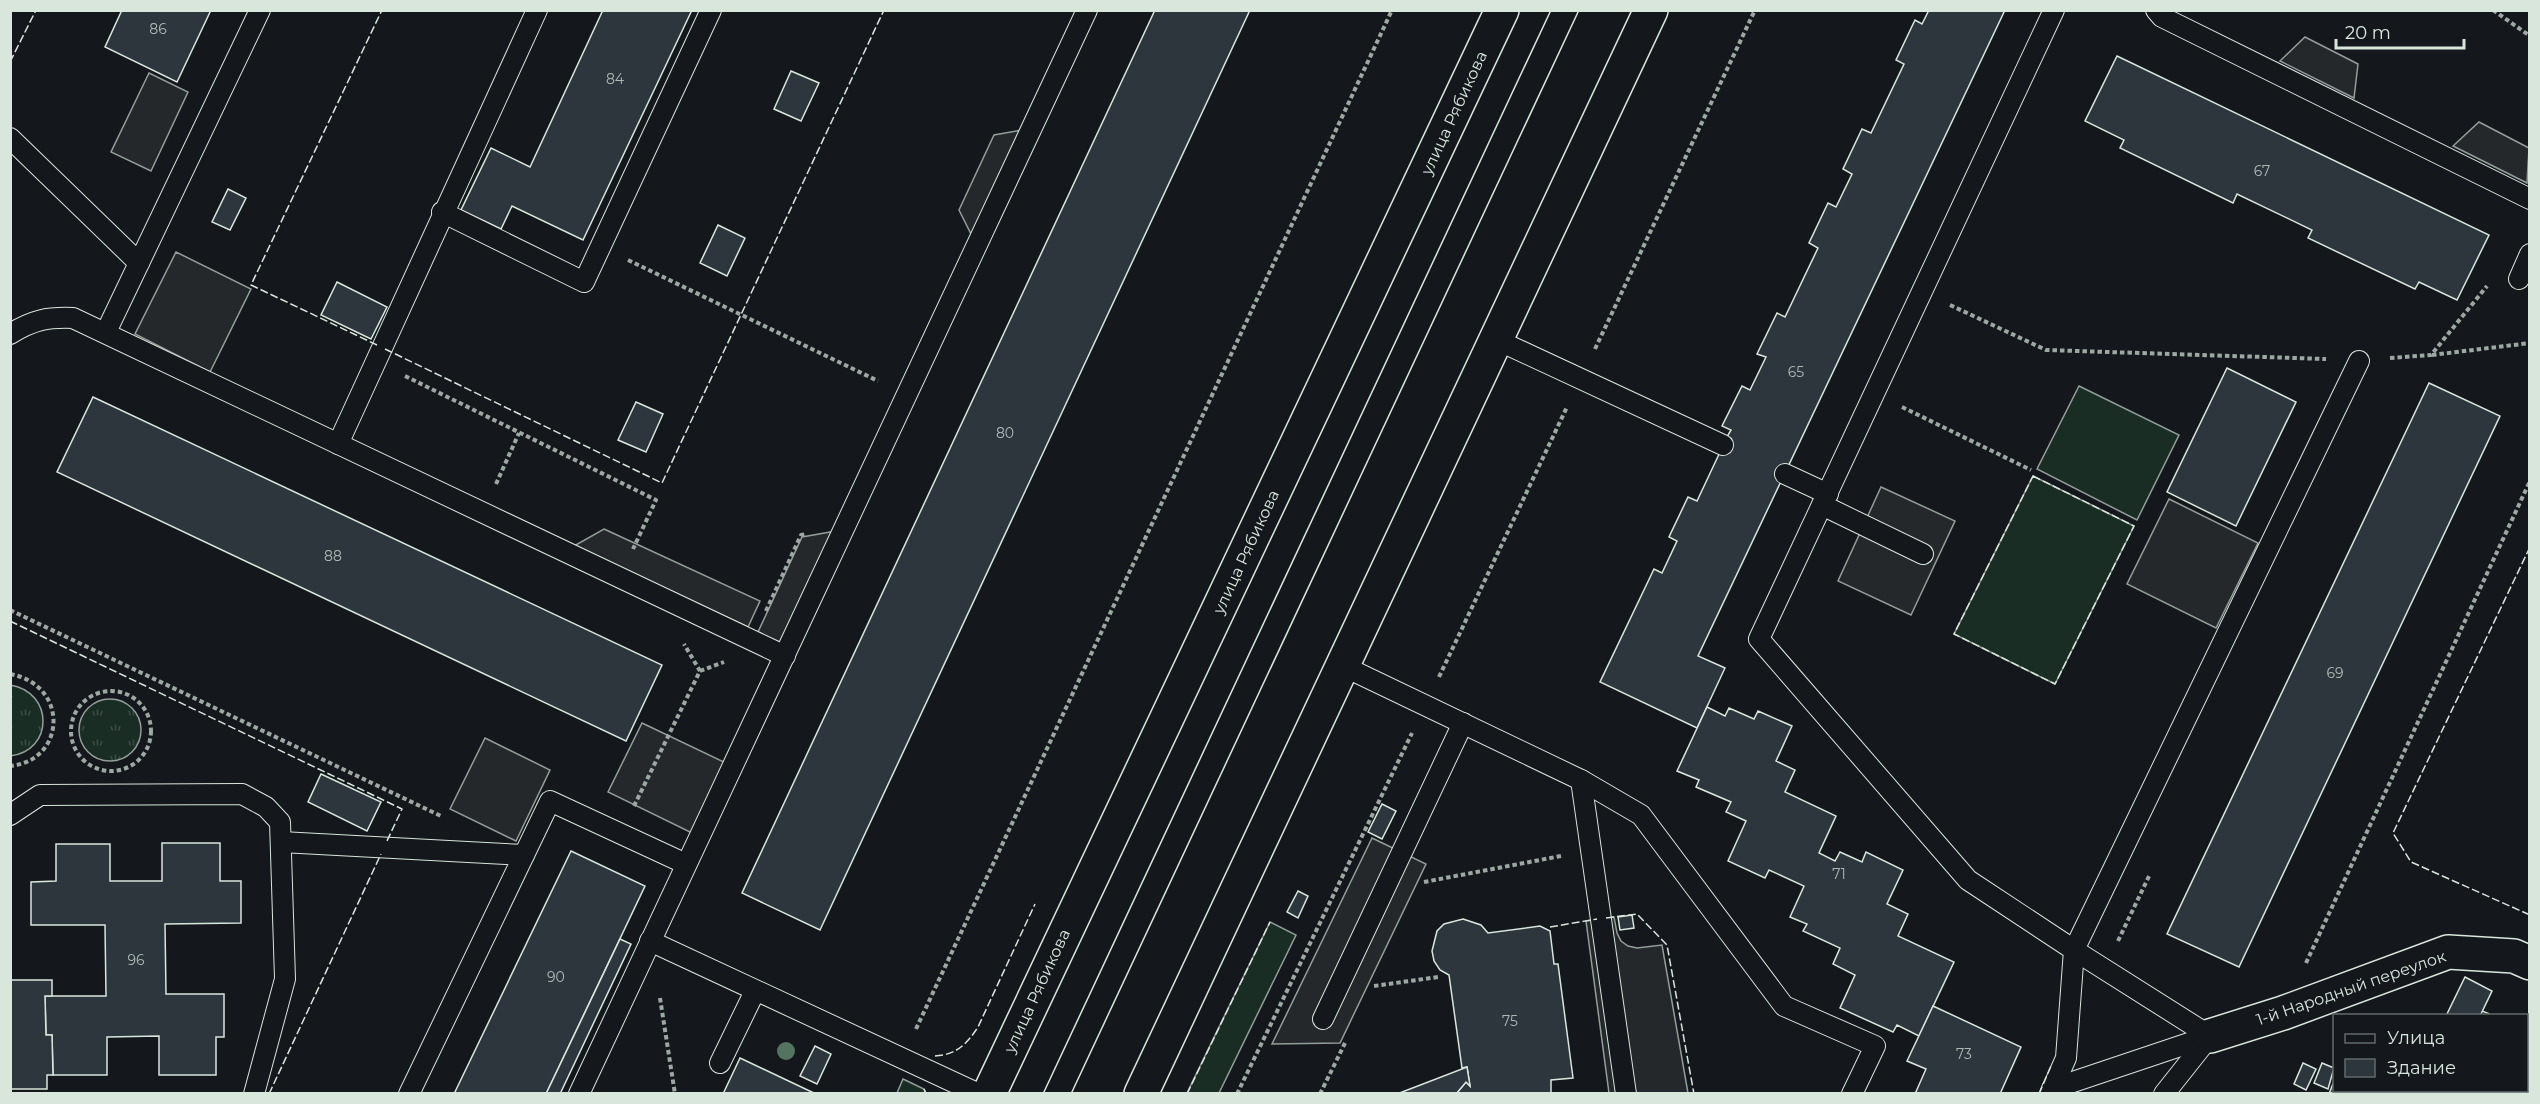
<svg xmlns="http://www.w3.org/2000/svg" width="2540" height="1104" font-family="Montserrat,sans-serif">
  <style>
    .grass { fill: #1a2d24; stroke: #939e99; stroke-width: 1.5 }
    .park { fill: url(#park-tufts); stroke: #939e99; stroke-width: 1.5 }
    .parking { fill: #24282b; stroke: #939e99; stroke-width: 1.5 }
    .building { fill: #2c363c; stroke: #d8e6dc; stroke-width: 1.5 }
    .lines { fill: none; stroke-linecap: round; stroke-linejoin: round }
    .lane-casing { stroke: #d8e6dc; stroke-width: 22 }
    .street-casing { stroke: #d8e6dc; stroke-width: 36 }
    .secondary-casing { stroke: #d8e6dc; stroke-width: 36 }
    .path { stroke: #9da8a2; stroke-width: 4; stroke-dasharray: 4.5 3; stroke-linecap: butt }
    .lane { stroke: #14181c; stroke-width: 20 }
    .street { stroke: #14181c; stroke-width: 33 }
    .secondary { stroke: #14181c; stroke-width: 33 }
    .tram { stroke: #d8e6dc; stroke-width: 1.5 }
    .fence { stroke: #d8e6dc; stroke-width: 1.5; stroke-dasharray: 8 3; stroke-linecap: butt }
    .tree { fill: #55745f }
    .labels { text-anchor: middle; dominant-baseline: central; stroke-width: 4.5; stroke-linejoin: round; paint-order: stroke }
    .number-label { font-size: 14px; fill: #adbab4 }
    .street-label { font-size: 16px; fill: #d8e6dc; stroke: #14181c }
  </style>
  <defs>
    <pattern id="park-tufts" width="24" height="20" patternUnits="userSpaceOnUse" patternTransform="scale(1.5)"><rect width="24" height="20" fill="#1a2d24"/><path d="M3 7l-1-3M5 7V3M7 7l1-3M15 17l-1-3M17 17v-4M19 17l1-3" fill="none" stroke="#3b4b43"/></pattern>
  </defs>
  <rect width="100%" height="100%" fill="#14181c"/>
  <g class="grass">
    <polygon points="2079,386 2179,435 2137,520 2037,469"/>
    <polygon points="2033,476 2134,526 2055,684 1954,634"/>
    <polygon points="1270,922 1296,935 1219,1093 1187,1093"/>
    <polygon points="903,1079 924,1089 926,1093 897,1093"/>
  </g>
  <g class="park">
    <path d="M 10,685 C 54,692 54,751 10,756 Z"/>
    <circle cx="110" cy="730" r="31"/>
  </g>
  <g class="parking">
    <polygon points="2305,37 2358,64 2354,98 2280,61"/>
    <polygon points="149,73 188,92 151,171 111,152"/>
    <polygon points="2479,122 2529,148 2527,183 2453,146"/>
    <polygon points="1028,129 975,242 959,210 994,135"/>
    <polygon points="176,252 251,289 210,372 135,334"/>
    <polygon points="1881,487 1955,521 1911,615 1838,581"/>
    <polygon points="2169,499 2258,543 2216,628 2127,584"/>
    <polygon points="604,529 760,601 748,627 574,546"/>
    <polygon points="836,531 784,644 758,632 802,537"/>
    <polygon points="642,723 726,763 692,833 608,792"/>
    <polygon points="485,738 550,770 516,841 450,809"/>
    <polygon points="1372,838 1426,864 1340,1043 1272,1044"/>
    <polygon points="1614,917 1617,933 1621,941 1628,946 1637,948 1662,945 1688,1093 1609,1093 1586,921"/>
  </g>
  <g class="building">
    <polygon points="122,10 211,10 177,82 105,47"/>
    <polygon points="603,10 692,10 583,240 512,206 501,229 461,210 491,148 530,167"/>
    <polygon points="1155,10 1250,10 820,930 742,893"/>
    <polygon points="1929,10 2005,10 1698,656 1725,668 1697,728 1600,682 1654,569 1662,573 1677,541 1669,537 1688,497 1697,501 1728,435 1731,430 1722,426 1742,386 1750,390 1766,357 1757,354 1777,313 1785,317 1818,248 1809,243 1828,203 1836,207 1852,174 1843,169 1862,129 1871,133 1904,64 1896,60 1915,20 1922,24"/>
    <polygon points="2117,56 2489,235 2457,300 2419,282 2415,289 2308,238 2312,230 2237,194 2233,203 2120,148 2124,140 2085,121"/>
    <polygon points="791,71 819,83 801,121 774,109"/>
    <polygon points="228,189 246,198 230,230 212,222"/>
    <polygon points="718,225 745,238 727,276 700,263"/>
    <polygon points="337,282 387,307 371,339 321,315"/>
    <polygon points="2227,368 2296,402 2236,526 2167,492"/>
    <polygon points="2429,383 2500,416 2239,967 2167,934"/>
    <polygon points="93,397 662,665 626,741 57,472"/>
    <polygon points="636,402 663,414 646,452 618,440"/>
    <polygon points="1707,707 1725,716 1729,708 1754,719 1758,711 1792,726 1776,761 1795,770 1785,792 1836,816 1819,853 1835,861 1840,852 1862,862 1866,852 1903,870 1887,904 1908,914 1898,936 1954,962 1919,1036 1897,1025 1893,1032 1840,1008 1855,975 1833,964 1840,948 1803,931 1807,924 1790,917 1804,886 1769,870 1765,878 1728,861 1746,821 1726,812 1731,802 1696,787 1699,780 1677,771"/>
    <polygon points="321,774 381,802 367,831 308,802"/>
    <polygon points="1382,804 1396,811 1382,839 1368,832"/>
    <polygon points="162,843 220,843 220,881 241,881 241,923 165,924 166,994 224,994 224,1037 216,1037 216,1075 159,1075 159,1036 107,1037 107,1075 53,1075 52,1035 46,1035 45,996 106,996 105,925 31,925 31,882 56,881 56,844 110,844 110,881 162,881"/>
    <polygon points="571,851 645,886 546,1094 454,1094"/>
    <polygon points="1298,891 1308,896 1298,918 1287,912"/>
    <polygon points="1632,915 1634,928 1620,930 1618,917"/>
    <polygon points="1463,919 1481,925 1488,933 1540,926 1550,931 1554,964 1558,964 1573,1078 1551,1080 1551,1094 1456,1094 1466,1082 1470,1086 1467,1067 1462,1068 1449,975 1440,970 1434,961 1432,951 1437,931 1444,924"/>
    <polygon points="620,939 631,944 560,1094 546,1094"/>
    <polygon points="2465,977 2492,991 2480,1016 2446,1016"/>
    <polygon points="10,980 52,980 52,996 45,996 46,1035 52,1035 53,1075 47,1075 47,1089 10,1089"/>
    <polygon points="1933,1006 2021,1047 2000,1094 1915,1094 1926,1069 1907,1061"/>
    <polygon points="815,1046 831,1054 817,1084 800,1076"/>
    <polygon points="2526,1053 2530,1054 2530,1094 2500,1094 2494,1090 2526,1090"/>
    <polygon points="740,1058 816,1094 723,1094"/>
    <polygon points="2303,1063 2316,1069 2306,1090 2294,1084"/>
    <polygon points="2322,1063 2334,1068 2328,1089 2314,1083"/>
    <polygon points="1467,1067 1470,1086 1466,1082 1456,1094 1397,1094"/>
    <polygon points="2334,1081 2334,1090 2386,1090 2384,1094 2329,1094"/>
  </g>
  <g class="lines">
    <g class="lane-casing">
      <g id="lane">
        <polyline points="2156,10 2162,17 2530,199"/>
        <polyline points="10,138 139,263"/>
        <polyline points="442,212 584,282 711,10"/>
        <polyline points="2519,279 2530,254"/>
        <polyline points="106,332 260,10"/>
        <path d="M 10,334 C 33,320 47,317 73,318 L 785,656"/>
        <polyline points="1495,339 1723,445"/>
        <polyline points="338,444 537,10"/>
        <polyline points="1785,474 1828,494"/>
        <polyline points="1822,505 1923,554"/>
        <polyline points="1341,665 1581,780 1626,1094"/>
        <polyline points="1581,780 1641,815 1784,1006 1875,1046 1852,1094"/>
        <polyline points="10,815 40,795 242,794 266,807 280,822 285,979 254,1094"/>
        <polyline points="281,842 524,855"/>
        <polyline points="650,941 979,1094"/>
        <polyline points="1323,1019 1463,723"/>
        <polyline points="720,1063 755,991"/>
        <polyline points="2052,1089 2210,1036"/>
        <polyline points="409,1094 550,801 686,864"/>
        <polyline points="579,1094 1087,10"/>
        <polyline points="2050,1094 2066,1058 2074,950 1968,880 1759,639 2054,10"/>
        <polyline points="2164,1094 2210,1036 2074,950 2359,361"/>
      </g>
    </g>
    <g class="street-casing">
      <polyline id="street" points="2210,1036 2283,1013 2448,952 2514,956 2530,963"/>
    </g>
    <g class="secondary-casing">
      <g id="secondary">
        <polyline points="989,1094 1502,10"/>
        <polyline points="1141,1094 1651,10"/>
      </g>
    </g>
    <g class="path">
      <polyline points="2493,10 2530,36"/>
      <polyline points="628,260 878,381"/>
      <polyline points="1950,305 2046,350 2326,359"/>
      <polyline points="1595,349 1755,10"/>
      <polyline points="2432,355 2530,343"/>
      <polyline points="2390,358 2431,355 2487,286"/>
      <polyline points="405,376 656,500 633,549"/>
      <polyline points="1902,407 2031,470"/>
      <polyline points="496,484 519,433"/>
      <polyline points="10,610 443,817"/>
      <polyline points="766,611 801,535 806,534"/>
      <polyline points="700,671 724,662"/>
      <path d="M 10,674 C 70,685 66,761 10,766"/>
      <polyline points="1439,677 1567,407"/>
      <circle cx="111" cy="731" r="40"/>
      <polyline points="634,806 700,671 684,644"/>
      <polyline points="1424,882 1561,856"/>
      <polyline points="2118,941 2150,874"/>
      <polyline points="2306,963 2530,481"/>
      <polyline points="1374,986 1438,977"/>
      <polyline points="660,998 675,1094"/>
      <polyline points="916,1029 1392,10"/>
      <polyline points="1237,1094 1412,733"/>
      <polyline points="1320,1094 1345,1043"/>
    </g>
    <use href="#lane" class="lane"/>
    <use href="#street" class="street"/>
    <use href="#secondary" class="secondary"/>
    <g class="tram">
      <polyline points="1043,1094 1551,10"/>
      <polyline points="1071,1094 1579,10"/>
    </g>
    <g class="fence">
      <polyline points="10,62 36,10"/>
      <polyline points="377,345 251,285 382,10"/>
      <polyline points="385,349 662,483 884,10"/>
      <polygon points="2033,476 2134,526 2055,684 1954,634"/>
      <polyline points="2530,547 2393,833 2411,862 2530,915"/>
      <polyline points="10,621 402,809 386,843"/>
      <polyline points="1606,918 1637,914 1667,945 1694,1094"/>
      <polyline points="1550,927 1597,919"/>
      <polyline points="2482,1011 2495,1016"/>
      <polyline points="2526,1028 2530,1030"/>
      <path d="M 935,1056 C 956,1055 967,1044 978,1027 L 1035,904"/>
      <polyline points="924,1089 926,1094"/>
      <polyline points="269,1094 381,854"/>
      <polyline points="1187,1094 1270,922"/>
      <polyline points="2039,1094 2051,1066"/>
      <polyline points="2441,1094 2443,1090"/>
    </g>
  </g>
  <circle class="tree" cx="786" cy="1051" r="9"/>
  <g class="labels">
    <g class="number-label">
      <text x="158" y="29">86</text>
      <text x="615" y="79">84</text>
      <text x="2262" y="171">67</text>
      <text x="1796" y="372">65</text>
      <text x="1005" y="433">80</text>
      <text x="333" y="556">88</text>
      <text x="2335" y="673">69</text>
      <text x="1839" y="874">71</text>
      <text x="136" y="960">96</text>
      <text x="556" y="977">90</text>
      <text x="1510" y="1021">75</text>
      <text x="1964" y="1054">73</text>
    </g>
    <g class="street-label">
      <text transform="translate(1454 113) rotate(-65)">улица Рябикова</text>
      <text transform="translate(1246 552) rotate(-65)">улица Рябикова</text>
      <text transform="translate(2351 988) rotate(-19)">1-й Народный переулок</text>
      <text transform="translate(1037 991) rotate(-65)">улица Рябикова</text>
    </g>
  </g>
  <rect width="2540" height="1104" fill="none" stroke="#d8e6dc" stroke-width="24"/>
  <rect x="2333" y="1014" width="195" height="78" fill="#14181c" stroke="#626a69" stroke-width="1.5"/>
  <rect x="2345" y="1034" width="30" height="9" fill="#14181c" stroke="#626a69" stroke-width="1.5"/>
  <text x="2387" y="1044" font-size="18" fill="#d8e6dc">Улица</text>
  <rect x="2345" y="1059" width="30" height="18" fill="#2c363c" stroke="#626a69" stroke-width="1.5"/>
  <text x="2387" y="1074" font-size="18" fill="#d8e6dc">Здание</text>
  <path d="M2336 39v9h128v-9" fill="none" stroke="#d8e6dc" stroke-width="3"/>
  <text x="2345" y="39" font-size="18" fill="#d8e6dc" stroke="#14181c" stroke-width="4.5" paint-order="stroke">20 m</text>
</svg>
